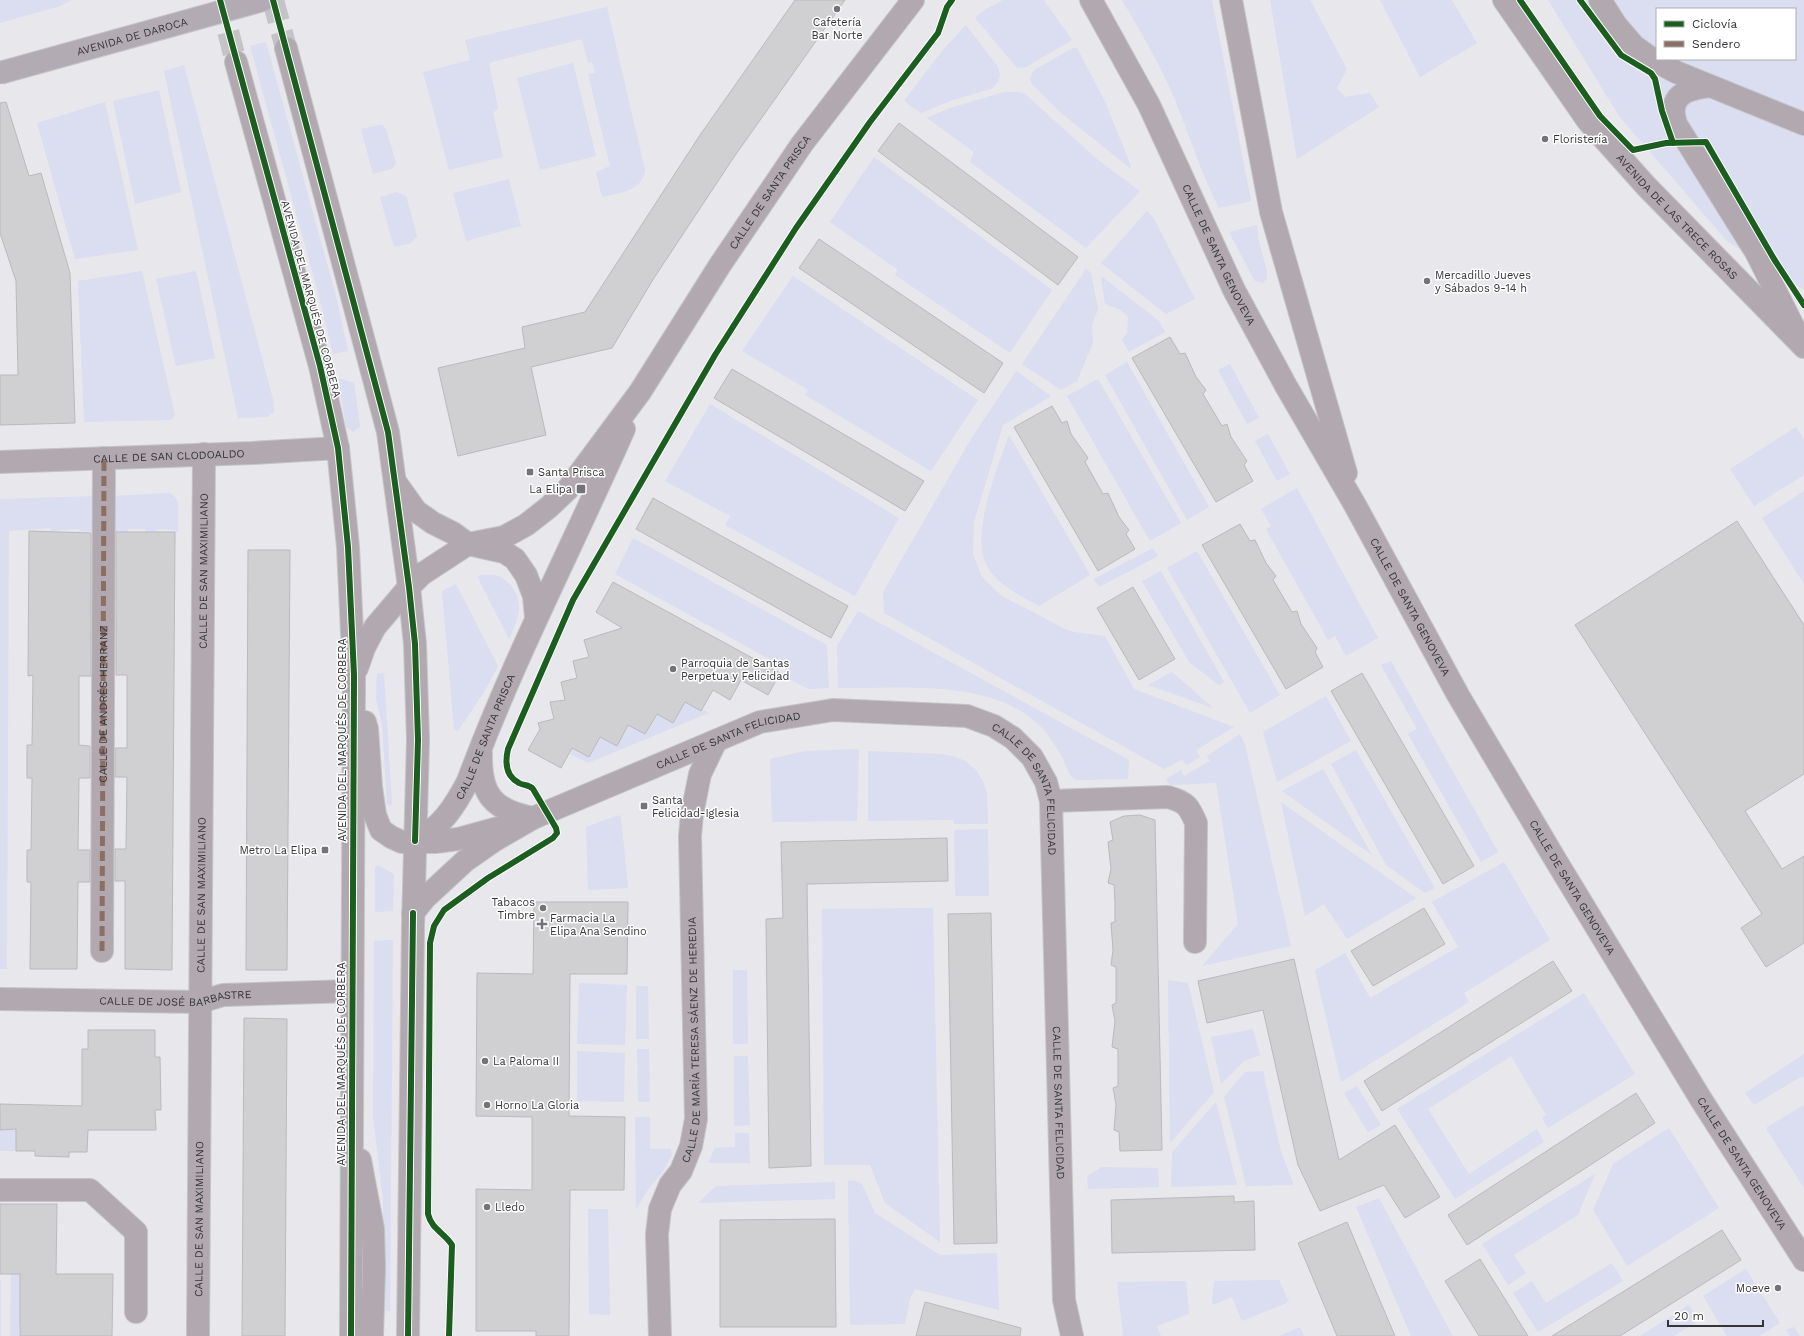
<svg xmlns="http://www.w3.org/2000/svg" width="1804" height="1336" font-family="'Work Sans',sans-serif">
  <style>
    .green { fill: #dbddf0; fill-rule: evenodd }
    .building { fill: #d0cfd2; stroke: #bab9bc }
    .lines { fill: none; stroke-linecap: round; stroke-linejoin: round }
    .minor-tunnel { stroke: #c3c3c8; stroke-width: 22; stroke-dasharray: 22 11; stroke-linecap: butt }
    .minor-casing { stroke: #c4c4c7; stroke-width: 24 }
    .minor { stroke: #b1a8b0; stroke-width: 22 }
    .major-bridge-casing { stroke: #c4c4c7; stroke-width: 24; stroke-linecap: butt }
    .major-bridge { stroke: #b2abb4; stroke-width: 22 }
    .quiet { stroke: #8d6e63; stroke-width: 5; stroke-dasharray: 10 5; stroke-linecap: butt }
    .cycleway-casing { stroke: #fff; stroke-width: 8 }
    .cycleway { stroke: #1b5e20; stroke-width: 6 }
    .poi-dot { fill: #737378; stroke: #fff; stroke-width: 1.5 }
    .labels { text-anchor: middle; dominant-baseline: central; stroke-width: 3; stroke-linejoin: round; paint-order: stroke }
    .poi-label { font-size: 11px; fill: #353539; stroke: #fff; text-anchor: start }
    .street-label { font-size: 11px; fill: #353539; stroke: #fff }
  </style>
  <rect width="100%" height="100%" fill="#e7e7ec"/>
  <g class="green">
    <polygon points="0,0 72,0 60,6 0,23"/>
    <polygon points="1003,0 1044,0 1072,40 1026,67 1017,68 975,18 986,9"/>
    <path d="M 1122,0 L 1212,0 L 1251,201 L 1219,208 C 1201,173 1190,136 1175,100 C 1161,66 1141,32 1122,0 Z"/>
    <polygon points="1270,0 1310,0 1347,69 1337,88 1345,97 1370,93 1379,107 1297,159"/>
    <polygon points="1380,0 1452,0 1477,43 1420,77"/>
    <path d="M 1548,0 L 1804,0 L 1804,290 L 1727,241 L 1619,116 ZM 1657,9 L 1795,9 L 1795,59 L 1657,59 Z"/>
    <path d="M 607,7 L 645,170 C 643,191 619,193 602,197 L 596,172 L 610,166 L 588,74 L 595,73 L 592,62 L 588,63 L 582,39 L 489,63 L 498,108 L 493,113 L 503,157 L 449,170 L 423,72 L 470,60 L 465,40 Z"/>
    <polygon points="966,25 998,67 1000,75 998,82 991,89 953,100 921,113 904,101 942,51"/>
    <polygon points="266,42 336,296 348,351 333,354 318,293 250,46"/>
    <polygon points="1073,48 1077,48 1105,102 1131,166 1130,168 1060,112 1032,84 1030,79 1034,70"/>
    <polygon points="573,63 596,156 540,170 517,78"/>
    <polygon points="184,65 274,403 274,412 267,417 238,418 164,71"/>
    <polygon points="159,90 181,192 135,204 113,101"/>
    <polygon points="1004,92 1019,92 1025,94 1098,160 1140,191 1086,248 970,162 974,152 927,118 947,109"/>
    <polygon points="105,102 138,250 75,259 37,123"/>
    <polygon points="379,125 382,125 386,129 396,163 392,169 373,174 361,129"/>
    <polygon points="874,157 1052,290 1010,353 895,275 898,270 830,222"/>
    <polygon points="509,179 521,226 466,241 453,193"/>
    <polygon points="397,192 406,196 417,236 411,243 394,247 380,197"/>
    <polygon points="1147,211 1153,217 1195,299 1166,314 1101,263"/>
    <polygon points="1257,225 1259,242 1267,271 1267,278 1263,283 1255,281 1229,232"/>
    <polygon points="1086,269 1091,273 1098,309 1092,325 1093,343 1077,381 1061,390 1022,364"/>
    <polygon points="142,271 175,415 171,420 84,422 78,281"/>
    <polygon points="196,271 215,358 176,366 156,279"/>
    <polygon points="793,276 978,400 931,471 805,395 808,390 742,351"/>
    <polygon points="1101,276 1159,321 1165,332 1129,352 1122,340 1127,333 1128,317 1121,310 1105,304"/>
    <polygon points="1127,362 1209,507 1187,520 1105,375"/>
    <polygon points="1230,364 1259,418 1247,424 1218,370"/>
    <polygon points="1016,371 1051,396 1003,425 974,522 973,554 982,577 1002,596 1065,629 1074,632 1105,636 1134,689 1234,727 1196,750 1200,757 1187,765 1182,760 1164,769 884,613 883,592 971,439"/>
    <polygon points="338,378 354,383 360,426 353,432 346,427"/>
    <polygon points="1098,379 1181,523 1150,541 1067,396"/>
    <polygon points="710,404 899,518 855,596 725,525 730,516 665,481"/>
    <polygon points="1796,427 1804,440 1804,475 1754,506 1730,469"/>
    <polygon points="1268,434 1290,474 1277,481 1255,441"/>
    <path d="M 1009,435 L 1090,575 L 1039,606 C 1019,595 994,583 985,562 C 972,530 998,466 1009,435 Z"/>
    <polygon points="1297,488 1378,638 1346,656 1335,636 1328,640 1266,529 1271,526 1261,509"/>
    <polygon points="1804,491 1804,584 1762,518"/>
    <polygon points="169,493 172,494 178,501 178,532 175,532 175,530 157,529 156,532 146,532 145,529 128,529 128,532 109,532 110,496"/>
    <polygon points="97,496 97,532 80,531 79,529 51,531 50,528 9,531 7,969 0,969 0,499"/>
    <polygon points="633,538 827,645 829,688 808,689 788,678 791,671 615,574"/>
    <polygon points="1153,548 1158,556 1099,587 1094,579"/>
    <polygon points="1197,551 1280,695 1250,713 1167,568"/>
    <polygon points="1161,571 1224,682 1219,685 1189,662 1142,581"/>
    <path d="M 482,575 C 486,575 491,574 495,575 C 509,578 520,595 519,609 C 518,619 513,630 509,639 L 477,576 Z"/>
    <polygon points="456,584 498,666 484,692 458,731 454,729 442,591"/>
    <path d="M 858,611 L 1129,760 L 1128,779 L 1076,780 C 1068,776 1066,764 1062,757 C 1057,748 1050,737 1043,729 C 994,677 904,689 838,688 L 837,646 Z"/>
    <polygon points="1391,661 1498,852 1481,862 1408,734 1417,729 1381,665"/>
    <polygon points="1172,672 1213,708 1148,685"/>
    <polygon points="384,673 392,804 389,806 387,804 382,724 376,698 377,674"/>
    <polygon points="1326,696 1351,741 1277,782 1263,732"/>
    <polygon points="685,702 701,711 702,709 709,713 588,763 570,754 572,748 589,757 600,737 617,746 628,725 657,714 673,723"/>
    <polygon points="1240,734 1245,744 1291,946 1202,966 1238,924 1216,783 1170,785 1166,779 1181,770 1184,776 1210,761 1207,756"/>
    <polygon points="859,749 857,821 772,822 770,759 805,751"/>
    <polygon points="1356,750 1435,888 1425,893 1386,865 1331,764"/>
    <polygon points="868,751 942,754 956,757 965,761 976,770 983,781 987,794 988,824 954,824 953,820 868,821"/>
    <polygon points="1323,769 1372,855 1282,791"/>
    <polygon points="1281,802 1416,898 1347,939 1324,904 1305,916"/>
    <polygon points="619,815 621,817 628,888 588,890 586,827"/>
    <polygon points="988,829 989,896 955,896 954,830"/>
    <polygon points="1504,862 1550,940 1464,993 1469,1002 1341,1082 1315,970 1345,953 1370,998 1458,947 1432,902"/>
    <polygon points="378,865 394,874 393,911 375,912 375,867"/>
    <polygon points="933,908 940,1242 885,1203 870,1165 824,1165 822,909"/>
    <polygon points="393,940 390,1311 383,1311 383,1199 373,1116 374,941"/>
    <polygon points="733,970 747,970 748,1044 733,1044"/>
    <polygon points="1168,980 1188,983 1214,1092 1170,1143"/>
    <polygon points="579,983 627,985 625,1045 577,1044"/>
    <polygon points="636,986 648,986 649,1039 636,1039"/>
    <polygon points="1584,993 1635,1074 1548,1128 1542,1118 1546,1115 1511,1056 1428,1109 1469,1174 1537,1129 1544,1142 1455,1199 1397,1109"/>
    <polygon points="1253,1029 1260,1055 1244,1061 1221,1084 1211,1037"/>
    <polygon points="637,1049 649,1049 650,1102 638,1102"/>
    <polygon points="577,1051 625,1053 624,1102 577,1101"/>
    <polygon points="1804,1054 1804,1077 1799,1078 1754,1105 1745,1093"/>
    <polygon points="734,1056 748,1056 750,1125 734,1126"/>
    <polygon points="1263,1071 1281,1152 1294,1185 1246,1186 1224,1097 1245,1072"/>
    <polygon points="1357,1086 1381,1125 1368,1132 1344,1093"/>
    <polygon points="1216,1102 1237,1185 1171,1187 1172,1152"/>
    <polygon points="1804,1105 1804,1188 1767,1130 1767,1127"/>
    <polygon points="635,1117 650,1117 650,1149 671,1149 672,1155 662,1173 649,1188 636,1209"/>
    <polygon points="1669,1128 1719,1208 1627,1266 1593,1210 1613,1164"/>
    <polygon points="16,1129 16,1151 0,1151 0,1130"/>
    <polygon points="735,1133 749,1133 750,1163 708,1163 715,1148 735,1147"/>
    <polygon points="1102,1167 1158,1168 1159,1187 1088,1189 1087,1176"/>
    <polygon points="1595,1174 1578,1215 1514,1255 1526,1273 1508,1285 1482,1244"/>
    <polygon points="854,1180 862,1184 875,1213 940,1255 997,1253 999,1310 915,1289 910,1299 905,1324 850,1325 848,1181"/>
    <polygon points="835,1182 835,1199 698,1203 716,1186"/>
    <polygon points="1379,1198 1450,1331 1453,1336 1411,1336 1356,1207"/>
    <polygon points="588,1209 608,1209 610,1315 589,1314"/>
    <polygon points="1612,1263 1623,1281 1538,1332 1513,1293 1532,1281 1546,1303"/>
    <polygon points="1746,1269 1780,1323 1759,1336 1727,1336 1703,1296"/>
    <polygon points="11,1274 20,1274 23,1324 19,1324 19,1336 10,1336"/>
    <polygon points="1279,1280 1289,1302 1242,1321 1232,1297 1212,1305 1214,1281"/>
    <rect x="0" y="1281" width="1" height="55"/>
    <polygon points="1186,1281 1189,1314 1157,1326 1161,1336 1123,1336 1117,1282"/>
    <polygon points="1689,1305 1699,1320 1674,1336 1640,1336"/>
    <polygon points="1300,1327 1304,1336 1279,1336"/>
    <polygon points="1794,1327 1800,1336 1790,1336 1786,1330"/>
  </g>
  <g class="building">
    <polygon points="795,0 845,0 734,157 654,278 612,348 531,367 546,435 458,456 438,368 525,348 522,327 585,312 700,135"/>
    <polygon points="6,102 29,176 41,173 70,273 75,423 0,425 0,375 18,375 16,281 0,233 0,103"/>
    <polygon points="899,123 1078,257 1058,285 878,151"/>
    <polygon points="819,239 1003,363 984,393 799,268"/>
    <polygon points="1170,337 1180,354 1185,353 1196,377 1206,390 1203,394 1222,426 1227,424 1231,437 1247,461 1244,465 1253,481 1216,502 1132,358"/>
    <polygon points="732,369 924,481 905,511 714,398"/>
    <polygon points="1052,406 1062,423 1067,421 1071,434 1088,458 1085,462 1103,494 1108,493 1119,517 1129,530 1126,534 1135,549 1098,571 1014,427"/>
    <polygon points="653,498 848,606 831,638 636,529"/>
    <polygon points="1737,521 1804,625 1804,774 1745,811 1782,869 1804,856 1804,943 1766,967 1741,928 1762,914 1575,625"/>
    <polygon points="1240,524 1250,541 1255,540 1266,563 1276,576 1273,580 1292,612 1297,611 1301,624 1317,648 1315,652 1323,667 1286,689 1202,545"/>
    <polygon points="29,531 91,533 91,676 79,676 79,745 90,746 90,778 79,778 78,850 90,850 90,882 78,882 77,969 30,969 31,882 27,882 27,850 31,850 32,778 27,778 27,745 32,745 33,675 28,676"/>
    <polygon points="116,532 175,532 172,970 125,969 125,881 115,881 115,849 126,849 127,777 115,777 115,748 127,748 127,675 116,675"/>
    <polygon points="248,550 290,550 287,970 246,970"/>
    <polygon points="613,582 780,673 768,695 741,680 730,700 713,690 701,711 685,702 673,723 657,714 645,734 628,725 617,746 600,737 589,757 572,748 561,768 528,750 540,729 538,723 554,719 550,702 565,700 561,682 577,678 573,661 589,657 584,640 622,628 596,612"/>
    <polygon points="1133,587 1175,659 1139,680 1097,608"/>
    <polygon points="1362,673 1474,866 1443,884 1331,691"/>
    <polygon points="1140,815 1155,820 1162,1150 1120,1151 1119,1132 1114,1130 1116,1104 1113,1088 1118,1086 1118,1049 1112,1047 1115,1021 1112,1005 1116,1003 1116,967 1111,965 1113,950 1111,923 1115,922 1115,903 1114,885 1108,883 1111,869 1108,842 1113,840 1110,822 1124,816"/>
    <polygon points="947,838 948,881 807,884 811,1166 769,1168 766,919 783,918 781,842"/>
    <polygon points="534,902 628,902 627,974 570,974 569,1116 625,1117 624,1190 570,1190 569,1336 536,1336 536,1331 476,1331 476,1189 532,1190 532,1117 476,1116 477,973 533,974"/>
    <polygon points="1424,908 1445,944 1373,986 1351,951"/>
    <polygon points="991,913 997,1243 954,1244 948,914"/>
    <polygon points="1294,959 1339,1160 1395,1125 1440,1197 1405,1218 1384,1185 1320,1211 1298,1165 1263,1010 1207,1023 1198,981"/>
    <polygon points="1553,961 1572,991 1382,1111 1364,1081"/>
    <polygon points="244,1018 287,1019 285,1336 242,1336"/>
    <polygon points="88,1030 155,1030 155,1057 160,1057 161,1110 155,1110 156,1130 88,1130 87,1152 69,1152 69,1157 35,1156 35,1151 16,1151 16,1129 0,1130 0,1104 82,1106 82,1049 88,1049"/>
    <polygon points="1636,1093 1655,1123 1467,1245 1448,1215"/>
    <polygon points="1234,1196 1234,1202 1254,1201 1255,1250 1112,1253 1111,1200"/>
    <polygon points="0,1204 57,1204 56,1274 113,1274 112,1336 20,1336 20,1274 0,1274"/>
    <polygon points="835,1219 836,1327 720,1327 720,1220"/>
    <polygon points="1347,1222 1375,1289 1395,1336 1337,1336 1312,1276 1298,1243"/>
    <polygon points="1722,1230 1741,1260 1620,1336 1552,1336"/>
    <polygon points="1480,1259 1528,1336 1479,1336 1445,1281"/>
    <polygon points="925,1302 1021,1328 1020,1336 916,1336"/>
  </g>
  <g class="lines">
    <g class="minor-tunnel">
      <polyline points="220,0 236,62"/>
      <polyline points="273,0 286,48"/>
    </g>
    <g class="minor-casing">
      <g id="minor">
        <path id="s1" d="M 1091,0 L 1149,105 L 1234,290 L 1286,386 L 1355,505 L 1458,695 L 1555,859 L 1702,1101 L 1804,1260"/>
        <polyline points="1231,0 1271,212 1346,473"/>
        <path id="s2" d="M 1504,0 L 1588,121 L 1646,186 L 1804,347"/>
        <polyline points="1600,0 1616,25 1634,46 1652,59 1676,72 1804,124"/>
        <polyline points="286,48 388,432 409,587 415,644 418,740 413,926 408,1336"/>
        <polyline points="236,62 320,366 338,448 348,547 354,675 351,1336"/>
        <path d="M 1709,86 C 1695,88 1676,91 1674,108 C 1673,113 1675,120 1676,124 L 1756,252 L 1794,328"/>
        <path id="s3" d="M 0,462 L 252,453 L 338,448"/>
        <polyline points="396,483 416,511 433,523 453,533 468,544 504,552 515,559 526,575 534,596 536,617"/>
        <path id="s4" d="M 357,668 L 364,648 L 375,627 L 409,587 L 422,574 L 468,544 L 504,537 L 526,525 L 549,507 L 568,489 L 640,392 L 720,265 L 802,144 L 913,0"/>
        <polyline points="365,722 367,729 371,787 375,815 381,830 391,837 402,842 435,842 458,839 505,826"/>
        <path d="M 481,754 C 480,795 493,810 533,818"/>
        <path d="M 1051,801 L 1168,797 C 1186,802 1189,806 1196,823 L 1195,942"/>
        <path id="s5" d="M 415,841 C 441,828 455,806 468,781 C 513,660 572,547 624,429"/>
        <path id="s6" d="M 413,913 L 425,898 L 465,861 L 495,840 L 533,818 L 760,722 L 833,710 L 967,716 L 994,726 L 1013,738 L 1032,757 L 1046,782 L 1051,801 L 1064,1300 L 1072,1336"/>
        <path id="s7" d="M 102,951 L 104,458"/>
        <path id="s8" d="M 0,999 L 200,1002 L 223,995 L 351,991"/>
        <polyline points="360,1160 373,1229 374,1267 372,1336"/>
        <polyline points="0,1190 90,1190 136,1232 136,1312"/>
        <path id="s9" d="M 198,1336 L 204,454"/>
        <path id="s10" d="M 660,1336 L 657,1234 L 660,1209 L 670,1185 L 681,1171 L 691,1146 L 696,1119 L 690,836 L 692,814 L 700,774 L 716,741"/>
      </g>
    </g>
    <use href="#minor" class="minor"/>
    <g class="major-bridge-casing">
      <g id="major-bridge">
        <path id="s11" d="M 0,73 L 263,0"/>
      </g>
    </g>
    <use href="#major-bridge" class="major-bridge"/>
    <polyline class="quiet" points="102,951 104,458"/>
    <g class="cycleway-casing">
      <g id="cycleway">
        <polyline points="220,0 320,366 338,448 348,547 354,675 351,1336"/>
        <polyline points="273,0 388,432 409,587 415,644 418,740 415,841"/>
        <polyline points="1520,0 1600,116 1633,150 1666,143 1706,142 1774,259 1804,305"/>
        <polyline points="1580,0 1621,55 1651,73 1655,79 1662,111 1673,143"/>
        <polyline points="408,1336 413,913"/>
        <path d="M 449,1336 L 452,1245 C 444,1232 432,1230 428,1214 L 430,943 L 434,926 L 444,910 L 488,878 L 553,838 L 557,833 L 556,828 L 533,789 C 529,784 524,786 519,783 C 505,776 505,762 508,749 L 573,600 L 715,355 L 796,228 L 870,122 L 938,33 L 947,7 L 952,0"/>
      </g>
    </g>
    <use href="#cycleway" class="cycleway"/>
  </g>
  <g class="poi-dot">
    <circle cx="837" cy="9" r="4"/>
    <circle cx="1545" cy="139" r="4"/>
    <circle cx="1427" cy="281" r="4"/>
    <rect x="526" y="468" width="8" height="8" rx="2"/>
    <rect x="576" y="484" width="10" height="10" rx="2"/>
    <circle cx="673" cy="669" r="4"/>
    <rect x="640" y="802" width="8" height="8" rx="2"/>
    <rect x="321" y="846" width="8" height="8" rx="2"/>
    <circle cx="543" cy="908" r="4"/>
    <path d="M540 918h4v4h4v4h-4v4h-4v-4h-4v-4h4z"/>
    <circle cx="485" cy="1061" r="4"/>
    <circle cx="487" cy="1105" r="4"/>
    <circle cx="487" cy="1207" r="4"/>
    <circle cx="1778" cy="1288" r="4"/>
  </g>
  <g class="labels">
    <g class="poi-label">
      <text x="837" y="22" text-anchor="middle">Cafetería<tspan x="837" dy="13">Bar Norte</tspan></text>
      <text x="1553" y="139">Floristería</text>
      <text x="1435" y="275">Mercadillo Jueves<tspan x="1435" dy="13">y Sábados 9-14 h</tspan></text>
      <text x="538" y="472">Santa Prisca</text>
      <text x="572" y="489" text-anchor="end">La Elipa</text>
      <text x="681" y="663">Parroquia de Santas<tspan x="681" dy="13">Perpetua y Felicidad</tspan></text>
      <text x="652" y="800">Santa<tspan x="652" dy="13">Felicidad-Iglesia</tspan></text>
      <text x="317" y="850" text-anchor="end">Metro La Elipa</text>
      <text x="535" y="902" text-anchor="end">Tabacos<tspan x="535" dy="13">Timbre</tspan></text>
      <text x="550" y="918">Farmacia La<tspan x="550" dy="13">Elipa Ana Sendino</tspan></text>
      <text x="493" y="1061">La Paloma II</text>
      <text x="495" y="1105">Horno La Gloria</text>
      <text x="495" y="1207">Lledo</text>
      <text x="1770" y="1288" text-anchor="end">Moeve</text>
    </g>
    <g class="street-label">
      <text stroke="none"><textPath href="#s11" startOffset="137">AVENIDA DE DAROCA</textPath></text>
      <text stroke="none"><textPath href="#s4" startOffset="647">CALLE DE SANTA PRISCA</textPath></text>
      <text stroke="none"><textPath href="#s2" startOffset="278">AVENIDA DE LAS TRECE ROSAS</textPath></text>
      <text stroke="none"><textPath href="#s1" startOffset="285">CALLE DE SANTA GENOVEVA</textPath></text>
      <text transform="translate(311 299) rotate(75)">AVENIDA DEL MARQUÉS DE CORBERA</text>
      <text stroke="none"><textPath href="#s3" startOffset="169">CALLE DE SAN CLODOALDO</textPath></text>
      <text stroke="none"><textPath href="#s9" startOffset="765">CALLE DE SAN MAXIMILIANO</textPath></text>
      <text stroke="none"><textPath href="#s1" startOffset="686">CALLE DE SANTA GENOVEVA</textPath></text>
      <text stroke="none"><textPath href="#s7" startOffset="247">CALLE DE ANDRÉS HERRANZ</textPath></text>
      <text stroke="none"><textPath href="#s5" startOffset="129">CALLE DE SANTA PRISCA</textPath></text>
      <text transform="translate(342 740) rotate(-90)">AVENIDA DEL MARQUÉS DE CORBERA</text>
      <text stroke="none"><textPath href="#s6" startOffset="365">CALLE DE SANTA FELICIDAD</textPath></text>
      <text stroke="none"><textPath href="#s6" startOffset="713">CALLE DE SANTA FELICIDAD</textPath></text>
      <text stroke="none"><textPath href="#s1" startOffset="1010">CALLE DE SANTA GENOVEVA</textPath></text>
      <text stroke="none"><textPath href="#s9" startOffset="441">CALLE DE SAN MAXIMILIANO</textPath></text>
      <text stroke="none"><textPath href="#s8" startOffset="176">CALLE DE JOSÉ BARBASTRE</textPath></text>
      <text stroke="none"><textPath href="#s10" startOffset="304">CALLE DE MARÍA TERESA SÁENZ DE HEREDIA</textPath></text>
      <text transform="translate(341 1064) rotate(-90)">AVENIDA DEL MARQUÉS DE CORBERA</text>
      <text stroke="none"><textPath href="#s6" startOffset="1037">CALLE DE SANTA FELICIDAD</textPath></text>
      <text stroke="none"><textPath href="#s1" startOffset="1334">CALLE DE SANTA GENOVEVA</textPath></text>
      <text stroke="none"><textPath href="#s9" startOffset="117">CALLE DE SAN MAXIMILIANO</textPath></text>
    </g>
  </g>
  <rect x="1656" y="8" width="140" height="52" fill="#ffffff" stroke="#aeaeb0"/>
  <rect x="1664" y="21" width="20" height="6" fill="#1b5e20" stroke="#aeaeb0"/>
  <text x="1692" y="28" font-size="12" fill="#353539">Ciclovía</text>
  <rect x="1664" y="41" width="20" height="6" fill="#8d6e63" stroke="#aeaeb0"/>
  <text x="1692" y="48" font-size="12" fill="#353539">Sendero</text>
  <path d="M1668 1320v6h95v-6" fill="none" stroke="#353539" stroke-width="2"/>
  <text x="1674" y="1320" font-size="12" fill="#353539" stroke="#ffffff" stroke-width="3" paint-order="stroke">20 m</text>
</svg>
